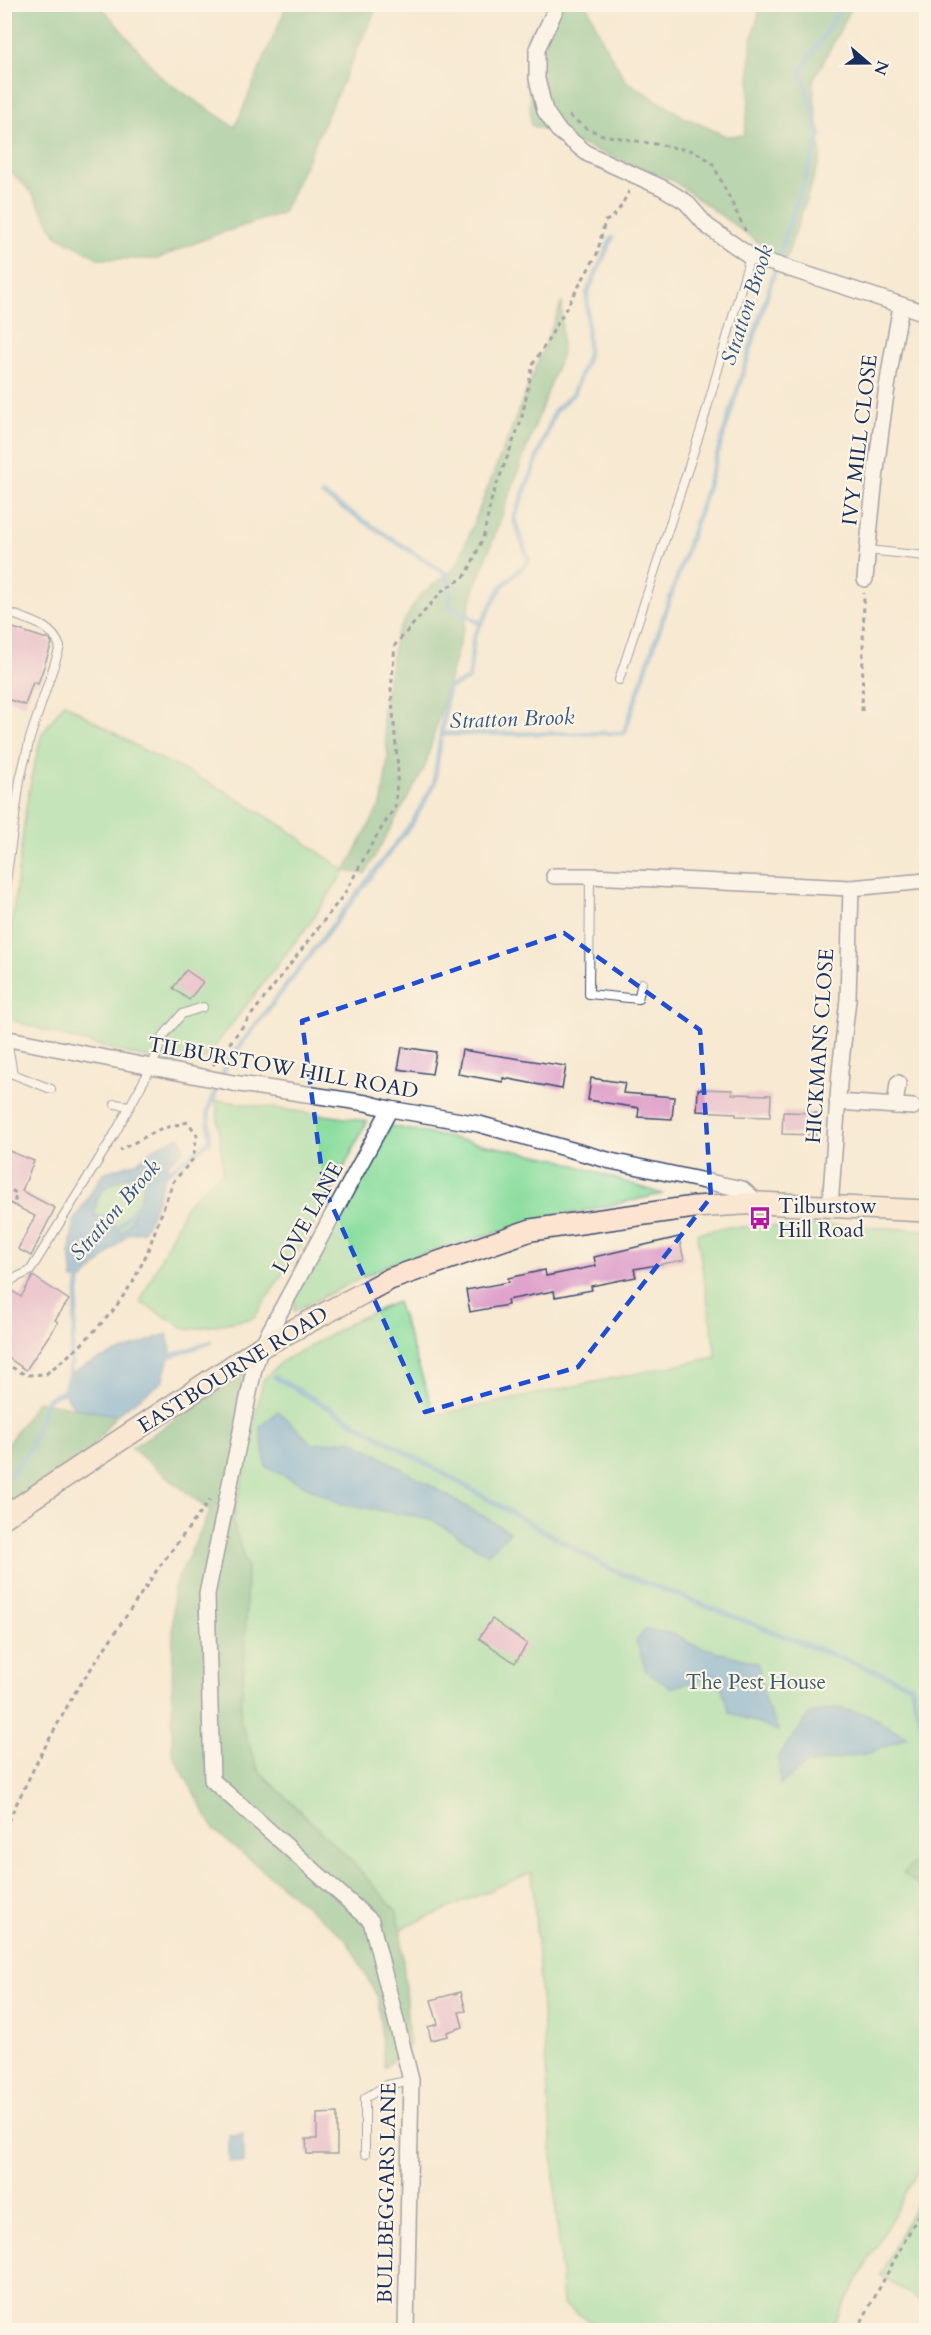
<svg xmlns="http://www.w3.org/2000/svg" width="931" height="2335" font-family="Cardo,serif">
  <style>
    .green { fill: #8add9e; stroke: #52867e; stroke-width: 1.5 }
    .forest { fill: #6fbc85; stroke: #457672; stroke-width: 1.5 }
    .water { fill: #5ca2d2; stroke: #3c6898; stroke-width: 1.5; fill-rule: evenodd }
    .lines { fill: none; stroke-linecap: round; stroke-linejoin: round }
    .stream { stroke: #5ca2d2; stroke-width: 5 }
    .building { fill: #dfa3cc }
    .service-casing { stroke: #3c4b6f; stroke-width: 10 }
    .minor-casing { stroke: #3c4b6f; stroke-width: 18 }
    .secondary-casing { stroke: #3c4b6f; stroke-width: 24 }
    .path { stroke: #3c4b6f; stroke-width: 3; stroke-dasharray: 4.5 4.5; stroke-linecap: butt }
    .service { stroke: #fff; stroke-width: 8 }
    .minor { stroke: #fff; stroke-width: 15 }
    .secondary { stroke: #fde4d1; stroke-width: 21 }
    .marked { fill: none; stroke: #1d4ed8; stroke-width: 4.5; stroke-dasharray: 12 8; stroke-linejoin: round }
    .labels { text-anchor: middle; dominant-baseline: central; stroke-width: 4.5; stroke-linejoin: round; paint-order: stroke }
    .street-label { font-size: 21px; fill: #1b2f5e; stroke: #fcf5e5 }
    .poi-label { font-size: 21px; fill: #1b2f5e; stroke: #fcf5e5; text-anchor: start }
    .park-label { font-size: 21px; fill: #375a6e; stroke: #fcf5e5 }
    .water-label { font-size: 22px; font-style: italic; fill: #325787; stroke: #fcf5e5 }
  </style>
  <rect width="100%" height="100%" fill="#fcf5e5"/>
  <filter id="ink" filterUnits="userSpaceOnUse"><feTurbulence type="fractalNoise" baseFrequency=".0167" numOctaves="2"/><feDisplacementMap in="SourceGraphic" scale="12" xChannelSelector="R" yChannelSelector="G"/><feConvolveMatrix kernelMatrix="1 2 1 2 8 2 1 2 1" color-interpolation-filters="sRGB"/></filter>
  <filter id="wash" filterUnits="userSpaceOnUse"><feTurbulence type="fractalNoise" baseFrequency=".008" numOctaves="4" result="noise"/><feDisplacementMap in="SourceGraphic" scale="24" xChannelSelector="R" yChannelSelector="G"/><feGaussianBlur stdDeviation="1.35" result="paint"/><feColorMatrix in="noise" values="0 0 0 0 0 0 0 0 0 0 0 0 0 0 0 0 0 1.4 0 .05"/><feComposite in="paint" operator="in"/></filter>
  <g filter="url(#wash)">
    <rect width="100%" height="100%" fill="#f7e9d2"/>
    <g class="green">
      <polygon points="64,703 138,747 221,789 284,827 345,871 312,920 205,1059 166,1063 69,1038 5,1018 5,959 12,922 26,808 33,770 42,734"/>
      <polygon points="216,1100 367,1121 320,1216 254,1318 188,1330 140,1302 187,1204 223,1172"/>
      <polygon points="390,1126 557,1159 662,1194 528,1223 392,1263 294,1311 295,1297"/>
      <path d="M 131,1175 L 144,1178 C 145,1191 132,1225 121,1233 L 115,1225 L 95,1216 C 95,1189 108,1184 131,1175 Z"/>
      <polygon points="827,1225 926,1230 926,2156 830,2330 605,2330 563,2305 532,1872 401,1929 396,1910 350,1860 258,1770 240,1720 245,1646 247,1569 233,1523 263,1380 281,1362 357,1319 397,1302 435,1415 716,1357 697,1233 728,1227"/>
      <polygon points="926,2184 926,2304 880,2275"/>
    </g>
    <g class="forest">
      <polygon points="4,5 100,5 163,79 235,127 286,7 375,11 283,213 212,236 157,259 100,259 57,236 31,192 5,166"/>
      <polygon points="552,5 587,5 604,44 626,81 684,117 726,136 744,135 749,101 751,42 761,5 853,5 813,82 821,157 785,262 672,180 531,125 527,37"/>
      <polygon points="562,302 562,353 473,594 425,767 365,874 345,871 382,801 388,756 382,713 396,634 420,595 456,567"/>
      <polygon points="246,1374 233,1523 247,1569 245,1646 240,1720 258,1770 350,1860 396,1910 401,1929 409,2046 384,2068 378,1998 346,1939 215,1831 172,1753 173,1589 210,1511 131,1448"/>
      <polygon points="37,1401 116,1415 79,1466 5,1517 5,1448"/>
      <polygon points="926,1851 926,1892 903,1873"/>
    </g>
    <g class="water">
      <path d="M 180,1137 L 185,1149 L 169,1163 L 151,1217 L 142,1232 L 128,1234 L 83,1280 L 73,1280 L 70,1252 L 73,1222 L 103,1173 L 137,1162 L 157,1146 ZM 131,1175 L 144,1178 C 145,1191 132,1225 121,1233 L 104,1215 L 95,1216 C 94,1189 109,1183 131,1175 Z"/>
      <polygon points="167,1334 171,1350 162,1382 116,1415 74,1408 64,1392 69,1375 92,1362"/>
      <polygon points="278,1411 313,1444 352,1440 510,1532 487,1554 431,1519 342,1504 266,1467 260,1427"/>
      <polygon points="646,1629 677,1635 691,1644 758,1663 765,1702 779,1731 730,1713 717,1675 670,1688 646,1671 636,1640"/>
      <polygon points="836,1708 867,1714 907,1737 873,1752 805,1765 780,1785 779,1756 810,1714"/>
      <polygon points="926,1759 926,1831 925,1831 912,1802 921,1766"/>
      <polygon points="243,2134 243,2163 229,2162 229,2135"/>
    </g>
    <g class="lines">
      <g class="stream">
        <polyline points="323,495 448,575 450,606 481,624"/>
        <polyline points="441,734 448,688 469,679 474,636 502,586 529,561 514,519 555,411 573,394 588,355 587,293 612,238"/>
        <polyline points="162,1176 210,1141 208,1111 228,1061 412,823 434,784 441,734 624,733 700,510 783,244 820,135 801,71 839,11 853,4"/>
        <polyline points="114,1233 141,1201"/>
        <polyline points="165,1358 211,1342"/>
        <polyline points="275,1377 610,1569 911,1685 926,1744"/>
        <polyline points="64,1392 69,1375 80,1275"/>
        <polyline points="4,1479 9,1477 30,1449 47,1399 65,1391"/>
      </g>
    </g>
    <g id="blocks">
      <g class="building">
        <polygon points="10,627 50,640 52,643 38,684 33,682 25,705 4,698 4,644"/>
        <polygon points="186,970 203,982 189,1000 173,988"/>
        <polygon points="402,1047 436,1052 432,1074 398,1069"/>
        <polygon points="462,1050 566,1066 562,1089 503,1078 503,1082 458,1074"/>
        <polygon points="591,1078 625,1083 623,1093 674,1097 672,1119 638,1117 639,1108 588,1100"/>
        <polygon points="698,1089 732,1090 732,1094 771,1095 770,1117 736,1116 736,1113 697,1111"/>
        <polygon points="783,1112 817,1113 816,1135 782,1134"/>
        <polygon points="4,1149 34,1161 22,1191 55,1208 31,1256 18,1249 35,1216 4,1200"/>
        <polygon points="679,1237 684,1260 634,1269 636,1277 591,1286 592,1290 555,1297 554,1291 507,1300 508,1305 470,1312 466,1290 509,1282 508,1278 545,1270 546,1276 596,1266 594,1257"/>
        <polygon points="33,1276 69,1300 55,1320 58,1322 26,1370 4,1355 4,1295 11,1290 21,1297"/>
        <polygon points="492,1619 527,1644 515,1663 479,1638"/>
        <polygon points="461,1992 466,2011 459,2012 463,2027 447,2032 448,2036 431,2040 428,2027 438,2024 431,2000"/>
        <polygon points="337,2113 337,2154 307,2154 306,2139 317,2139 317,2114"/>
      </g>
    </g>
  </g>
  <g filter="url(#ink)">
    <use href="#blocks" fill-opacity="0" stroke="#3c4b6f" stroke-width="1.5"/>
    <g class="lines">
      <g class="service-casing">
        <g id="service">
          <polyline points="867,550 926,556"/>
          <path d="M 4,611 C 26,620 52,623 60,647 L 30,738 L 20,780 L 4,896"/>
          <polyline points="619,680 702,426 750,256"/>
          <polyline points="590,876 589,994 638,999 642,983"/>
          <polyline points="7,1039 13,1074 51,1089"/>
          <polyline points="115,1104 130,1106"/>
          <polyline points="4,1289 13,1279 30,1271 114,1135 152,1066 164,1035 182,1014 203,1007"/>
          <polyline points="365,2154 365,2098 387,2085 411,2080"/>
        </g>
      </g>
      <g class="minor-casing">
        <g id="minor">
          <polyline points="558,4 537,49 537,79 545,111 558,130 588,154 663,188 686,202 707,226 750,256 926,313"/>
          <path d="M 865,579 C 873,488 883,396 901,307"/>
          <polyline points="554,876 590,876 851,888 926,881"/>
          <polyline points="4,1038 233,1083 366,1103 390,1109 479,1124 611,1161 742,1189 759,1203"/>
          <polyline points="837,1102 913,1107"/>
          <polyline points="895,1106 898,1083"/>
          <polyline points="390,1109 261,1347 254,1369 207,1594 212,1780 371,1921 411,2080 406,2330"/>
          <polyline points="830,1207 840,1071 848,999 851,888"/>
        </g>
      </g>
      <g class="secondary-casing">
        <polyline id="secondary" points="4,1517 261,1347 390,1279 531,1230 694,1207 759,1203 926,1211"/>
      </g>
      <g class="path">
        <polyline points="569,116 586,128 603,135 694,151 712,162 746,232"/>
        <polyline points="862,711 864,593"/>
        <path d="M 213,1065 L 345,893 L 374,840 L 395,807 L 398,769 L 391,690 L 395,645 L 443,590 L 463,578 L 468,572 L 483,538 L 492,497 L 521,421 L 533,364 L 547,342 L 597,254 L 605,221 C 617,218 623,202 629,191"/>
        <polyline points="4,1186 16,1193 14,1206"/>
        <polyline points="4,1363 26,1375 46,1374 80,1346 112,1312 133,1282 147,1253 173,1182 193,1159 197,1135 188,1122 160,1129 120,1150"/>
        <polyline points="4,1829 38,1760 74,1694 159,1567 210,1500"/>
        <polyline points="857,2330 926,2201"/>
      </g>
      <use href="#service" class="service"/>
      <use href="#minor" class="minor"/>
      <use href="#secondary" class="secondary"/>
    </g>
  </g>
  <path d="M0 0H931V2335H0ZM 564,933 L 700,1030 L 711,1197 L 578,1367 L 425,1412 L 324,1188 L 302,1021 Z" fill="#f7e9d2" fill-opacity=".55" fill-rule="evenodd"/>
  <path class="marked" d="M 564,933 L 700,1030 L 711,1197 L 578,1367 L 425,1412 L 324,1188 L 302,1021 Z"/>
  <defs>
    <g id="bus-bare" transform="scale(1.8)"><path d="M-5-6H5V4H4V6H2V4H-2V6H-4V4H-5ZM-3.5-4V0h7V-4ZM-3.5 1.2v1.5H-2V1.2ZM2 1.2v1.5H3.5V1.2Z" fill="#b5179e" stroke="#fcf5e5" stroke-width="2.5" paint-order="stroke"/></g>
  </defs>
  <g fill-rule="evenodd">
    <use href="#bus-bare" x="760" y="1218"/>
  </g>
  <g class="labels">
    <g class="street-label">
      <text transform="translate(860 440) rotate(-83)">IVY MILL CLOSE</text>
      <text transform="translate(820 1046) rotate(-86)">HICKMANS CLOSE</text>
      <text transform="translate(283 1068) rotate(10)">TILBURSTOW HILL ROAD</text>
      <text transform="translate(308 1218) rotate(-61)">LOVE LANE</text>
      <text transform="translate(233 1370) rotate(-32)">EASTBOURNE ROAD</text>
      <text transform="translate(387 2193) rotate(-89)">BULLBEGGARS LANE</text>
    </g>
    <g class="poi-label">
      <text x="778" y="1206">Tilburstow<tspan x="778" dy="24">Hill Road</tspan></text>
    </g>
    <g class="park-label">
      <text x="756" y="1682">The Pest House</text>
    </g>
    <g class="water-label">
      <text transform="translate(747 305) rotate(-72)">Stratton Brook</text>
      <text transform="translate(512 719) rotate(-2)">Stratton Brook</text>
      <text transform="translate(115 1210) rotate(-49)">Stratton Brook</text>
    </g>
  </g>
  <rect width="931" height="2335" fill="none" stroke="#fcf5e5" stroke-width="24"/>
  <g transform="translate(868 63) rotate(110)" stroke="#fcf5e5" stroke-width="4.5" paint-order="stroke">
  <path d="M0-4.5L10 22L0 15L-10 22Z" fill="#1b2f5e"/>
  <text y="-9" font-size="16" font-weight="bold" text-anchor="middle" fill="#1b2f5e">N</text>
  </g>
</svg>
